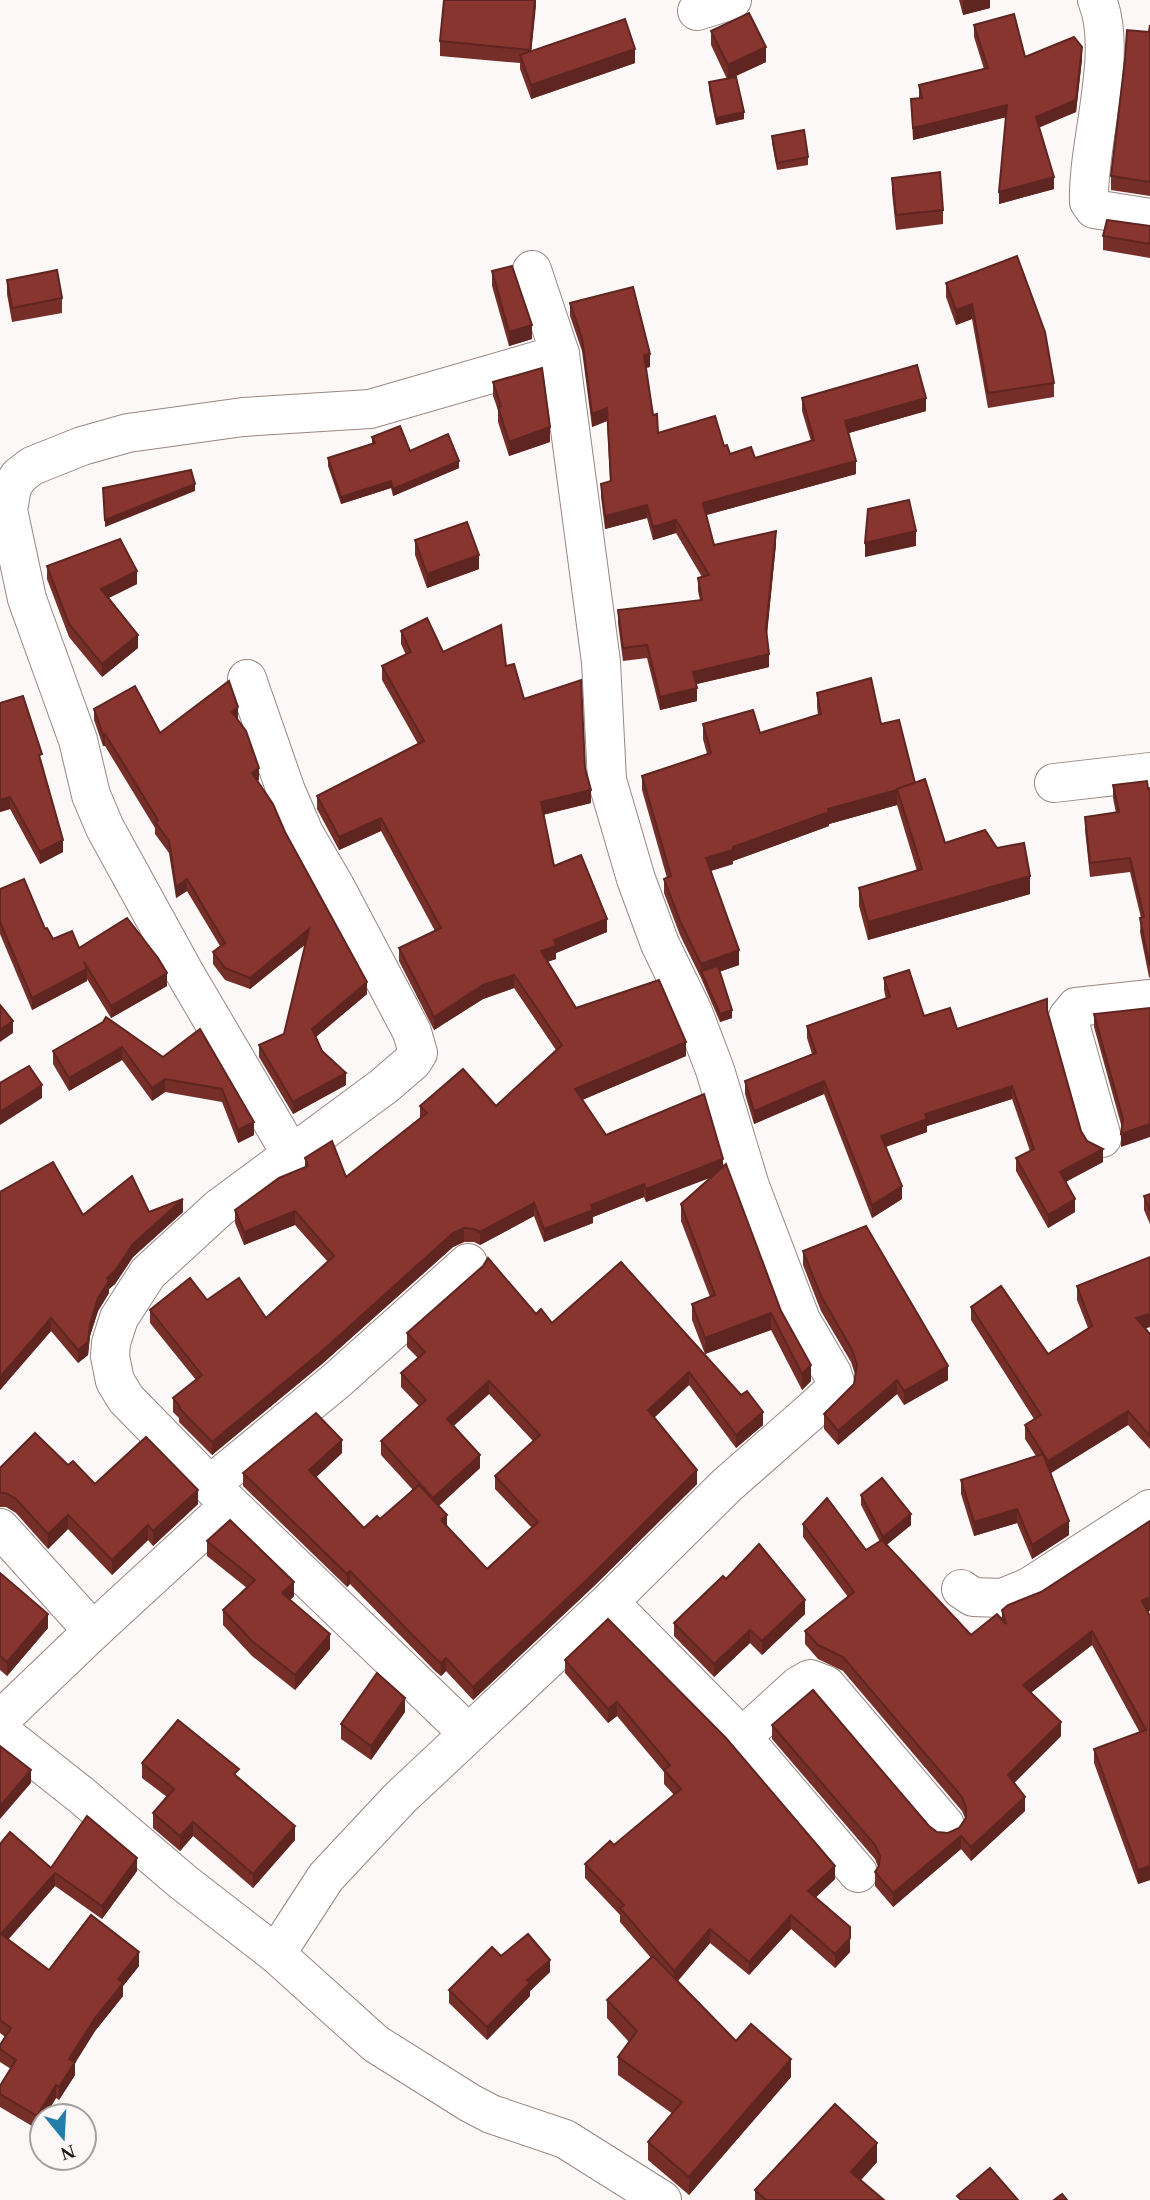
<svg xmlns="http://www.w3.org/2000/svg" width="1150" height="2200" font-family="Georgia,serif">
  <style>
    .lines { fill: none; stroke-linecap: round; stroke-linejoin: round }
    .minor-casing { stroke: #998683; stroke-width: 40 }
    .minor { stroke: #fff; stroke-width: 38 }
    .wall { fill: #752e28; fill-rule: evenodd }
    .shaded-wall { fill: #5f2521 }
    .building { fill: #88352f; stroke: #5f2521; stroke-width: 2 }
  </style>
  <rect width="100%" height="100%" fill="#fcf8f7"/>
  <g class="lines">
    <g class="minor-casing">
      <g id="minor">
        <path d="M 1097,0 C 1119,52 1087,144 1089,202 L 1094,209 L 1150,218"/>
        <polyline points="697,11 732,0"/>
        <polyline points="247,679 286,791 304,833 335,886 412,1032 418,1053 413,1061 384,1086 219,1208 148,1273 119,1318 111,1343 110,1356 115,1381 126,1399 210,1485 468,1733"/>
        <polyline points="1054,783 1150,772"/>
        <polyline points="1102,1138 1068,1017 1076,1007 1150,999"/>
        <polyline points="291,1154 183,970 105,828 91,795 78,740 27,599 8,510 12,487 19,476 32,466 82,446 128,433 243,417 370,409 560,354"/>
        <polyline points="210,1485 336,1381 468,1263"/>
        <polyline points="0,1528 93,1631"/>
        <polyline points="961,1589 973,1597 1002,1598 1029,1587 1150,1509"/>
        <polyline points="609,1602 742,1737 858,1873"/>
        <polyline points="0,1720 93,1631 230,1505"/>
        <polyline points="0,1731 81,1795 183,1882 276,1954 376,2044 470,2103 491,2114 565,2139 662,2200"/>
        <polyline points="742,1737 798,1686 810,1679 826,1685 945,1825"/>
        <polyline points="276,1954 326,1877 400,1798 609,1602 727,1485 817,1406 834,1390 836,1385 832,1373 801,1320 750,1186 715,1070 693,1012 660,944 636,879 607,780 601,662 560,354 532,270"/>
      </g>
    </g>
    <use href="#minor" class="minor"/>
  </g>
  <g class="wall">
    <polygon points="536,0 531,51 635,63 531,99 520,69 520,63 440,56 440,41"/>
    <polygon points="959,0 990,0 990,8 963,15"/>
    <polygon points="974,25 1025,57 1082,59 1076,112 1039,127 1054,189 999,204 1006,117 913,140 911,99 919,98 919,85 984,69 974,37"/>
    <polygon points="1150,25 1150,196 1111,190 1111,176"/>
    <polygon points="711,31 766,62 732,78 744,119 716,125 709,90 709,82 727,79 711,45"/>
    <polygon points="772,136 808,157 808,165 777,170 772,143"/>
    <polygon points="892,178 943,210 943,224 896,230 892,192"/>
    <polygon points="1147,226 1150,226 1150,258 1103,250 1103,236"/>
    <polygon points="1017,256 1054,383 1054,397 988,408 972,319 956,325 946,297 946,283"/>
    <polygon points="492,271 532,339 509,346 492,286"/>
    <polygon points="7,280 62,298 62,313 12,322 7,294"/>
    <polygon points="570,303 650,367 646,368 653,415 658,433 724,446 730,454 755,458 811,441 802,411 802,398 926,411 849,433 856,474 706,515 714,545 776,544 767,635 769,667 696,684 697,701 660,710 647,658 623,661 618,623 618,610 700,600 698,591 698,578 702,577 676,533 653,540 647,518 605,529 601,497 601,484 610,481 607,421 592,427 582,351 570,316"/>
    <polygon points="493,382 550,442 509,456 498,422 498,410 493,396"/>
    <polygon points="372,437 410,451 459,468 393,496 391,488 341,504 328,466 328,458 372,444"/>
    <polygon points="415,540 479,569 427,588 415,555"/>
    <polygon points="47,566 137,584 108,598 138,648 102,677 69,637 47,579"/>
    <polygon points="401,631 443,652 506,666 524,699 585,768 591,803 543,815 554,866 607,932 556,953 556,959 547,962 576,1008 686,1056 582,1100 606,1135 723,1167 781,1311 811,1381 802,1390 771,1330 705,1354 692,1320 692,1304 710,1297 681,1221 681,1204 711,1177 646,1202 644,1197 593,1217 593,1223 544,1242 534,1216 480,1245 474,1242 464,1242 453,1247 322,1364 212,1455 179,1422 179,1418 173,1412 173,1398 196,1380 150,1323 150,1310 207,1300 266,1318 328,1262 295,1225 244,1245 235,1223 235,1210 305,1167 305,1158 346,1177 420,1118 420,1106 496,1106 556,1050 514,988 483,999 434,1030 399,961 399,948 435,931 381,831 339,850 317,809 317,796 418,744 382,680 382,666 406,655 401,644"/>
    <polygon points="817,693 881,724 915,783 945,843 997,848 1030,894 868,940 859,906 859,888 917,871 897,805 829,824 829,826 733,861 733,864 711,871 739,965 719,972 732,1018 720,1022 701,978 680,935 664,893 664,879 667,878 642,790 642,776 707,754 703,739 703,724 760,733 818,715 817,707"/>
    <polygon points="0,703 42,766 63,852 40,864 10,809 0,812"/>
    <polygon points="94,709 160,733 238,719 259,780 257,781 285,832 367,994 316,1037 322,1051 346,1085 293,1114 259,1057 259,1045 284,1034 306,944 250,989 225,980 213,964 213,952 220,946 187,891 176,898 169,853 155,834 155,828 105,746 103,746 94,720"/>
    <polygon points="1113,785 1150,788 1150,978 1149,977 1140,932 1141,918 1130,872 1090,877 1085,830 1085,817 1116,813 1113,798"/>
    <polygon points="0,889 45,929 53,939 79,948 167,986 111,1018 87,979 87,981 32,1010 0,934"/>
    <polygon points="884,978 924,1016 957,1029 1047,1010 1081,1131 1103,1162 1065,1182 1075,1212 1048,1228 1016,1171 1016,1158 1030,1151 1012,1099 927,1126 927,1132 886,1147 902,1199 872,1218 824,1094 754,1124 745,1094 745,1081 812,1054 807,1038 807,1026 886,999 884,990"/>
    <polygon points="1150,1008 1121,1147 1122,1128 1094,1027 1094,1014"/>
    <polygon points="103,1022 163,1057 200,1029 254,1135 238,1143 222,1102 165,1092 152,1101 122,1060 69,1091 53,1064 53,1051"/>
    <polygon points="0,1192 83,1215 149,1212 183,1212 133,1257 115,1284 109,1289 109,1293 98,1311 90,1336 88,1355 78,1363 51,1331 0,1390"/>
    <polygon points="1150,1194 1150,1224 1144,1210 1144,1196"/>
    <polygon points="803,1251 948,1380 904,1405 897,1394 838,1445 824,1429 824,1414 854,1384 855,1374 851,1362 821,1311 803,1265"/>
    <path d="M 621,1262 L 763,1425 L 736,1448 L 689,1385 L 654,1418 L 697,1484 L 594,1586 L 473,1700 L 446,1671 L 441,1676 L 435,1671 L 350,1584 L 347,1587 L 243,1486 L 243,1473 L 342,1453 L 316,1477 L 364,1528 L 380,1519 L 413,1490 L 381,1455 L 381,1441 L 419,1406 L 401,1387 L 401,1373 L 418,1358 L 407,1347 L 407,1333 L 536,1314 L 552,1323 ZM 489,1394 L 533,1441 L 495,1476 L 495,1489 L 532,1528 L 487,1569 L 447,1526 L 439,1506 L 480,1468 L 453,1426 Z"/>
    <polygon points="1077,1286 1145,1329 1150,1334 1150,1449 1128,1425 1050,1473 1069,1535 1032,1559 1017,1523 974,1536 961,1494 961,1480 1036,1456 1025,1439 1025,1425 1034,1419 971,1320 971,1307 1048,1354 1088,1328 1077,1300"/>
    <polygon points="68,1465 95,1484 198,1504 153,1546 148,1540 112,1575 68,1529 48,1549 16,1513 6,1507 0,1507 0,1468"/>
    <polygon points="861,1495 911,1525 886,1545 971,1635 1002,1619 1002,1610 1148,1612 1150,1616 1150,1880 1138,1884 1094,1763 1094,1749 1140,1733 1092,1645 1031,1692 1061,1736 1014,1783 1025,1811 971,1861 961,1849 893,1907 875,1886 875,1872 878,1867 875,1859 772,1739 772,1725 937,1832 948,1833 959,1828 965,1818 962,1811 843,1671 818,1659 805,1644 805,1631 848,1597 803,1537 803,1524 866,1550 880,1542 861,1505"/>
    <polygon points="207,1541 294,1596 290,1600 330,1649 295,1690 252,1656 223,1625 223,1610 247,1588 207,1556"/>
    <polygon points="0,1573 48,1628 7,1676 0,1670"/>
    <polygon points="726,1579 805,1614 762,1655 750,1643 714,1677 674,1636 674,1623"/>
    <polygon points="565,1660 835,1879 816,1897 850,1952 835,1968 791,1929 749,1975 710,1943 678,1981 736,2041 791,2077 689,2195 648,2160 648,2142 673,2114 618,2075 618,2057 629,2042 607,2018 607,2000 651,1958 620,1922 620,1915 585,1878 585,1864 614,1845 674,1795 664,1784 664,1772 617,1716 608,1723 565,1673"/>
    <polygon points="405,1712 371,1760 341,1739 341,1724"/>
    <polygon points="142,1763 239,1778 295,1840 253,1888 193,1836 180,1851 153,1828 153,1813 167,1797 142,1778"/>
    <polygon points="0,1844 51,1868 137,1871 102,1919 55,1886 8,1940 49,1970 139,1966 123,1986 123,1996 95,2031 75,2063 75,2075 59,2100 56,2098 45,2116 42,2116 42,2122 37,2129 0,2107 0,2086 11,2069 0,2062 0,2045 5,2037 0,2033"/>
    <polygon points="501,1956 550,1972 530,1991 530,1996 487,2040 449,2003 449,1990"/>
    <polygon points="877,2162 861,2180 884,2200 755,2200 755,2190"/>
  </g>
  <g class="shaded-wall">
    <polygon points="535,0 536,6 530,64 530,50"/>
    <polygon points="966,0 990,0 990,8 963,15 963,1"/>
    <polygon points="766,47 766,62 728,79 728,65"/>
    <polygon points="1082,47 1082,59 1076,112 1036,129 1036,117"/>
    <polygon points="635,49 635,63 531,99 531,85"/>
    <polygon points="1007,105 1007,117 913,140 913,128"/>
    <polygon points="744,112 744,119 716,125 716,118"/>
    <polygon points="1054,177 1054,189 999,204 999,192"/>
    <polygon points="972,304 972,319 956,325 956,310"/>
    <polygon points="532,325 532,339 509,346 509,332"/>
    <polygon points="650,354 650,367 644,368 644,355"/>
    <polygon points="926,398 926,411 845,434 845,421"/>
    <polygon points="607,408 607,421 592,427 592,414"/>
    <polygon points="550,427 550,442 509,456 509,442"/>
    <polygon points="459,461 459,468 393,496 393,489"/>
    <polygon points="856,461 856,474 703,516 703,503"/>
    <polygon points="391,481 391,488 341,504 341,497"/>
    <polygon points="195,484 195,491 105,527 105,520"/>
    <polygon points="647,505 647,518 605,529 605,516"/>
    <polygon points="676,520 676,533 653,540 653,527"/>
    <polygon points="776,531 776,544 766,641 766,629"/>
    <polygon points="916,531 916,546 865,557 865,543"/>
    <polygon points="479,555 479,569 427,588 427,574"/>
    <polygon points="137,571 137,584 101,602 101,589"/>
    <polygon points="138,635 138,648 102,677 102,664"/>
    <polygon points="769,654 769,667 693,685 693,672"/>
    <polygon points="697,688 697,701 660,710 660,697"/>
    <polygon points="238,707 238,719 232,723 232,712"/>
    <polygon points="105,734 105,746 103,746 103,735"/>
    <polygon points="259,768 259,780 252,784 252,773"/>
    <polygon points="591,790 591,803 541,815 541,802"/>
    <polygon points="897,790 897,805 829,824 829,826 733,861 733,864 706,872 706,858 828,809"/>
    <polygon points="10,797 10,809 0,812 0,800"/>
    <polygon points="381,818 381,831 339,850 339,837"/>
    <polygon points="63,840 63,852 40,864 40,852"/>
    <polygon points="1030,876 1030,894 868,940 868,922"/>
    <polygon points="187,879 187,891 176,898 176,887"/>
    <polygon points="607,919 607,932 556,953 556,959 541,964 541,951 554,940"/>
    <polygon points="309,929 309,941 250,989 250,978"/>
    <polygon points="739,950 739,965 704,977 701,971 701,978 701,964"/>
    <polygon points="87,969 87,981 32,1010 32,998"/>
    <polygon points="167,973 167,986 111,1018 111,1006"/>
    <polygon points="514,975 514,988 483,999 434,1030 434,1017 483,985"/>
    <polygon points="367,982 367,994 312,1040 312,1029"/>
    <polygon points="732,1010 732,1018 720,1022 720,1014"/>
    <polygon points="13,1021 13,1033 0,1042 0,1030"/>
    <polygon points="686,1042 686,1056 575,1103 575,1089"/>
    <polygon points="122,1047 122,1060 69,1091 69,1078"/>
    <polygon points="346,1073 346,1085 293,1114 293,1102"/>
    <polygon points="165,1079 165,1092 152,1101 152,1088"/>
    <polygon points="824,1081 824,1094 754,1124 754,1111"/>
    <polygon points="42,1085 42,1098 0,1125 0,1112"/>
    <polygon points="1012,1086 1012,1099 927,1126 927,1132 881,1148 881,1136 925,1114"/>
    <polygon points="254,1122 254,1135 238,1143 238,1130"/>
    <polygon points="1150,1124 1150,1137 1121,1147 1121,1134"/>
    <polygon points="1103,1149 1103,1162 1060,1185 1060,1172"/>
    <polygon points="723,1159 723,1173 646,1202 646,1189"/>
    <polygon points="644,1184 644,1197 593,1217 593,1223 544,1242 544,1229 591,1205"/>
    <polygon points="902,1186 902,1199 872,1218 872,1205"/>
    <polygon points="183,1199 183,1212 133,1257 115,1284 109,1289 109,1293 98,1311 90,1336 88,1355 78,1363 78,1350 107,1278 133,1244"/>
    <polygon points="1075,1199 1075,1212 1048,1228 1048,1215"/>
    <polygon points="534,1203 534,1216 480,1245 480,1232"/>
    <polygon points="295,1211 295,1225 244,1245 244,1232"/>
    <polygon points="464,1228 464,1242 453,1247 322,1364 212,1455 212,1442 453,1233"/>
    <polygon points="771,1313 771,1330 705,1354 705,1338"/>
    <polygon points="1150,1314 1150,1327 1136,1332 1136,1318"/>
    <polygon points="51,1318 51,1331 0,1390 0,1377"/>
    <polygon points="811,1365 811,1381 802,1390 802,1374"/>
    <polygon points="948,1366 948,1380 904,1405 904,1391"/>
    <polygon points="689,1372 689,1385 648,1423 648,1410"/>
    <polygon points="897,1380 897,1394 838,1445 838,1431"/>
    <polygon points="489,1381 489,1394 447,1432 447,1419"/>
    <polygon points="1128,1411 1128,1425 1048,1475 1048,1461"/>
    <polygon points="763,1412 763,1425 736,1448 736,1435"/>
    <polygon points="342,1440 342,1453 309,1484 309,1470"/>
    <polygon points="480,1455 480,1468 433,1511 433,1498"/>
    <polygon points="697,1470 697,1484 594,1586 473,1700 473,1687"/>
    <polygon points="198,1490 198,1504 153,1546 153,1531"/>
    <polygon points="1017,1509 1017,1523 974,1536 974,1522"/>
    <polygon points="911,1514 911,1525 883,1548 883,1537"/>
    <polygon points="68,1515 68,1529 48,1549 48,1534"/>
    <polygon points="447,1515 447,1528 441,1520"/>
    <polygon points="1069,1521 1069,1535 1032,1559 1032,1545"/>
    <polygon points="148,1525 148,1540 112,1575 112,1560"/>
    <polygon points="350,1571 350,1584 347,1587 347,1574"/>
    <polygon points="294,1582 294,1596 282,1608 282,1593"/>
    <polygon points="1150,1597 1150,1611 1142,1615 1142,1601"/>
    <polygon points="805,1600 805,1614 762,1655 762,1641"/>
    <polygon points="48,1614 48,1628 7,1676 7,1662"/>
    <polygon points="750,1630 750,1643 714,1677 714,1664"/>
    <polygon points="1092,1631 1092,1645 1023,1699 1023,1685"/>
    <polygon points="330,1634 330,1649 295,1690 295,1675"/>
    <polygon points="446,1658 446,1671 441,1676 441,1663"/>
    <polygon points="405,1698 405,1712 371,1760 371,1746"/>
    <polygon points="617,1702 617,1716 608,1723 608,1709"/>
    <polygon points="1061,1722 1061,1736 1008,1789 1008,1775"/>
    <polygon points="31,1770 31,1783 0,1819 0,1806"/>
    <polygon points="1025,1797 1025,1811 971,1861 971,1847"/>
    <polygon points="193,1822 193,1836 180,1851 180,1836"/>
    <polygon points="295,1826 295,1840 253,1888 253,1874"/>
    <polygon points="961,1836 961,1849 893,1907 893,1893"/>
    <polygon points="137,1858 137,1871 102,1919 102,1906"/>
    <polygon points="835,1866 835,1879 808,1905 808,1891"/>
    <polygon points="1150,1866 1150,1880 1138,1884 1138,1870"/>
    <polygon points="55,1873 55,1886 1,1947 1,1934"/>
    <polygon points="791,1915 791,1929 749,1975 749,1962"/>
    <polygon points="710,1929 710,1943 674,1985 674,1971"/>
    <polygon points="850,1938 850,1952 835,1968 835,1954"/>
    <polygon points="139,1952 139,1966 123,1986 123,1996 95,2031 75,2063 75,2075 59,2100 59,2087 69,2059 118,1979"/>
    <polygon points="550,1960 550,1972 530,1991 530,1996 487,2040 487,2027 527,1980"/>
    <polygon points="791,2059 791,2077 689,2195 689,2177"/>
    <polygon points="56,2085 56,2098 45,2116 42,2116 42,2122 37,2129 37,2116"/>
    <polygon points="877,2143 877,2162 851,2191 851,2172"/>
  </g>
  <g class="building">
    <polygon points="444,0 535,0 530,50 440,41"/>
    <polygon points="749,13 766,47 728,65 711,31"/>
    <polygon points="1014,14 1025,57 1074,37 1082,47 1076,100 1036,117 1054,177 999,192 1007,105 913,128 911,99 922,98 919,85 988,68 974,25"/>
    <polygon points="625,19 635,49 531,85 520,55"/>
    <polygon points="1150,25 1150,182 1111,176 1125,60 1127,30 1149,32"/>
    <polygon points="736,77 744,112 716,118 709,82"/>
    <polygon points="804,130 808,157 777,163 772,136"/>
    <polygon points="940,172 943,210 896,215 892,178"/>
    <polygon points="1107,220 1150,226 1150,244 1103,236"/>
    <polygon points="1017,256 1045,332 1054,383 988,393 972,304 956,310 946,283"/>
    <polygon points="512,266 532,325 509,332 492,271"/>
    <polygon points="57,270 62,298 12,308 7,280"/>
    <polygon points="633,287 650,354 644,355 653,415 657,414 658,433 715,416 724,446 727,445 730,454 751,447 755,458 814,440 802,398 917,365 926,398 845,421 856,461 703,503 714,545 776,531 766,629 769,654 693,672 697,688 660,697 647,645 623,648 618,610 702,600 698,578 709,575 676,520 653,527 647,505 605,516 601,484 611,481 607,408 592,414 582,338 570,303"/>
    <polygon points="542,368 550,427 509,442 498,407 501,406 493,382"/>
    <polygon points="400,426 410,451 448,434 459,461 393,489 391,481 341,497 328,458 375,443 372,437"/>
    <polygon points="191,470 195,484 105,520 103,488"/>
    <polygon points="909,500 916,531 865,543 868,509"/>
    <polygon points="467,522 479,555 427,574 415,540"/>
    <polygon points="120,539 137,571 101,589 138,635 102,664 69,624 47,566"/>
    <polygon points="427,618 443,652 501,625 506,666 514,664 524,699 581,680 585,768 591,790 541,802 554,866 581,855 607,919 554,940 556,946 541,951 576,1008 659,980 686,1042 575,1089 606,1135 704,1094 723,1159 646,1189 644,1184 591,1205 593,1210 544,1229 534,1203 480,1232 474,1229 464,1228 453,1233 322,1351 212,1442 179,1408 180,1407 173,1398 202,1375 150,1310 190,1278 207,1300 239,1278 266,1318 334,1256 295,1211 244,1232 235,1210 279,1178 308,1166 305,1158 332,1141 346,1177 427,1113 420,1106 463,1069 496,1106 562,1045 514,975 483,985 434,1017 399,948 441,928 381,818 339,837 317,796 424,741 382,666 411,652 401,631"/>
    <polygon points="871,678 881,724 899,720 915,783 897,789 897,790 828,809 829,812 733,847 733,850 706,858 739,950 701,964 680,921 664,879 671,876 642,776 711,753 703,724 753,710 760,733 821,714 817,693"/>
    <polygon points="229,681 238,707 232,712 246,731 259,768 252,773 273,804 285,832 367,982 312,1029 322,1051 346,1073 293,1102 259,1045 284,1034 309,929 250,978 225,968 213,952 225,943 187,879 176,887 169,841 155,822 158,820 105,734 103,735 94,709 135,686 160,733"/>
    <polygon points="23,696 42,754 39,755 63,840 40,852 10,797 0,800 0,703"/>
    <polygon points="925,779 945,843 985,830 997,848 1024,843 1030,876 868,922 859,888 922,869 897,789"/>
    <polygon points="1147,781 1148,789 1150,788 1150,964 1149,964 1140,918 1144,917 1130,858 1090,863 1085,817 1119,812 1113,785"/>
    <polygon points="24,879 45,929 47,928 53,939 72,931 79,948 127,918 158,958 167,973 111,1006 84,962 87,969 32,998 0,922 0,889"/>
    <polygon points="718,966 732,1010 720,1014 701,971"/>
    <polygon points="909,970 924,1016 950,1008 957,1029 1047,999 1047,1010 1081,1131 1087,1141 1103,1149 1060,1172 1075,1199 1048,1215 1016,1158 1034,1149 1012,1086 925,1114 927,1119 881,1136 902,1186 872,1205 824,1081 754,1111 745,1081 816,1053 807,1026 890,997 884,978"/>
    <polygon points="0,1005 13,1021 0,1030"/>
    <polygon points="1150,1008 1150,1124 1121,1134 1123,1119 1094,1014"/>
    <polygon points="106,1017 163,1057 200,1029 254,1122 238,1130 222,1089 165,1079 152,1088 122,1047 69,1078 53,1051 103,1022"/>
    <polygon points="29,1066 42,1085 0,1112 0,1083"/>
    <polygon points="53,1162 83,1215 132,1176 149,1212 183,1199 133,1244 115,1271 107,1278 109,1281 98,1298 90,1324 88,1342 78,1350 51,1318 0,1377 0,1192"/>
    <polygon points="726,1164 781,1311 811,1365 802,1374 771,1313 705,1338 692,1304 715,1295 681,1204"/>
    <polygon points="1150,1194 1150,1210 1144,1196"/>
    <polygon points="866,1226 948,1366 904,1391 897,1380 838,1431 824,1414 854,1384 857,1364 851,1348 821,1296 803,1251"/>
    <polygon points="1150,1257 1150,1314 1136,1318 1150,1334 1150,1436 1128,1411 1048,1461 1025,1425 1041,1415 971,1307 1001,1286 1048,1354 1092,1326 1077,1286"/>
    <polygon points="488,1258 536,1314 541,1309 552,1323 621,1262 741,1395 747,1391 763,1412 736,1435 689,1372 648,1410 697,1470 594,1573 473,1687 446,1658 441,1663 435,1658 350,1571 347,1574 243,1473 316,1413 342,1440 309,1470 364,1528 377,1516 380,1519 419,1485 447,1515 441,1520 487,1569 538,1522 495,1476 540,1435 489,1381 447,1419 480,1455 433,1498 381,1441 426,1400 401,1373 425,1352 407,1333 483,1266"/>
    <polygon points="35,1433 68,1465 73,1461 95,1484 146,1437 198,1490 153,1531 148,1525 112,1560 68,1515 48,1534 16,1499 6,1493 0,1493 0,1468"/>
    <polygon points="1043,1454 1069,1521 1032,1545 1017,1509 974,1522 961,1480"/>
    <polygon points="882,1478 911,1514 883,1537 861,1495"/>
    <polygon points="827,1498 866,1550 882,1540 971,1635 997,1614 1006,1624 1002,1610 1008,1605 1041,1592 1150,1521 1150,1597 1142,1601 1150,1616 1150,1866 1138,1870 1094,1749 1146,1730 1092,1631 1023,1685 1061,1722 1008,1775 1025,1797 971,1847 961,1836 893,1893 875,1872 879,1866 880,1856 875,1845 772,1725 813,1690 929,1826 937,1832 948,1833 959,1828 966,1818 966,1807 962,1797 843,1657 818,1645 805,1631 854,1592 803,1524"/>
    <polygon points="230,1520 294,1582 282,1593 330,1634 295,1675 252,1641 223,1610 255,1580 207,1541"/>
    <polygon points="759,1544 805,1600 762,1641 750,1630 714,1664 674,1623 723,1576 726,1579"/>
    <polygon points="0,1573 48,1614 7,1662 0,1656"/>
    <polygon points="608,1619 726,1738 835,1866 808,1891 850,1927 850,1938 835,1954 791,1915 749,1962 710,1929 674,1971 620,1908 624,1905 585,1864 610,1841 614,1845 681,1789 664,1770 670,1765 617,1702 608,1709 565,1660"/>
    <polygon points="377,1673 405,1698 371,1746 341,1724"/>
    <polygon points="178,1720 239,1769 234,1774 295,1826 253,1874 193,1822 180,1836 153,1813 174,1789 142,1763"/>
    <polygon points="0,1746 31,1770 0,1806"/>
    <polygon points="87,1816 137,1858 102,1906 55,1873 1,1934 49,1970 91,1915 139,1952 118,1979 123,1983 95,2018 69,2059 75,2062 59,2087 56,2085 37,2116 0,2094 0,2086 16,2060 0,2049 0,2045 11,2028 0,2020 0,1844 10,1832 51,1868"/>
    <polygon points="528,1934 550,1960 527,1980 530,1983 487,2027 449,1990 492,1947 501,1956"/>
    <polygon points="653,1956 736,2041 751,2024 791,2059 689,2177 648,2142 682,2102 618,2057 637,2031 607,2000"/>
    <polygon points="835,2104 877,2143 851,2172 884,2200 766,2200 755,2190"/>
    <polygon points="990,2168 1018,2200 961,2200 957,2196"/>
    <polygon points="1062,2194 1067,2200 1054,2200"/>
  </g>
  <g transform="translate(63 2137) rotate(162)"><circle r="33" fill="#fcf8f7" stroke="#a5a09f" stroke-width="2"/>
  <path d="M0-5L12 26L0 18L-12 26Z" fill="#257dac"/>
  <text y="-10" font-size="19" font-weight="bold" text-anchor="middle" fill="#221b1a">N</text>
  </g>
</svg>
